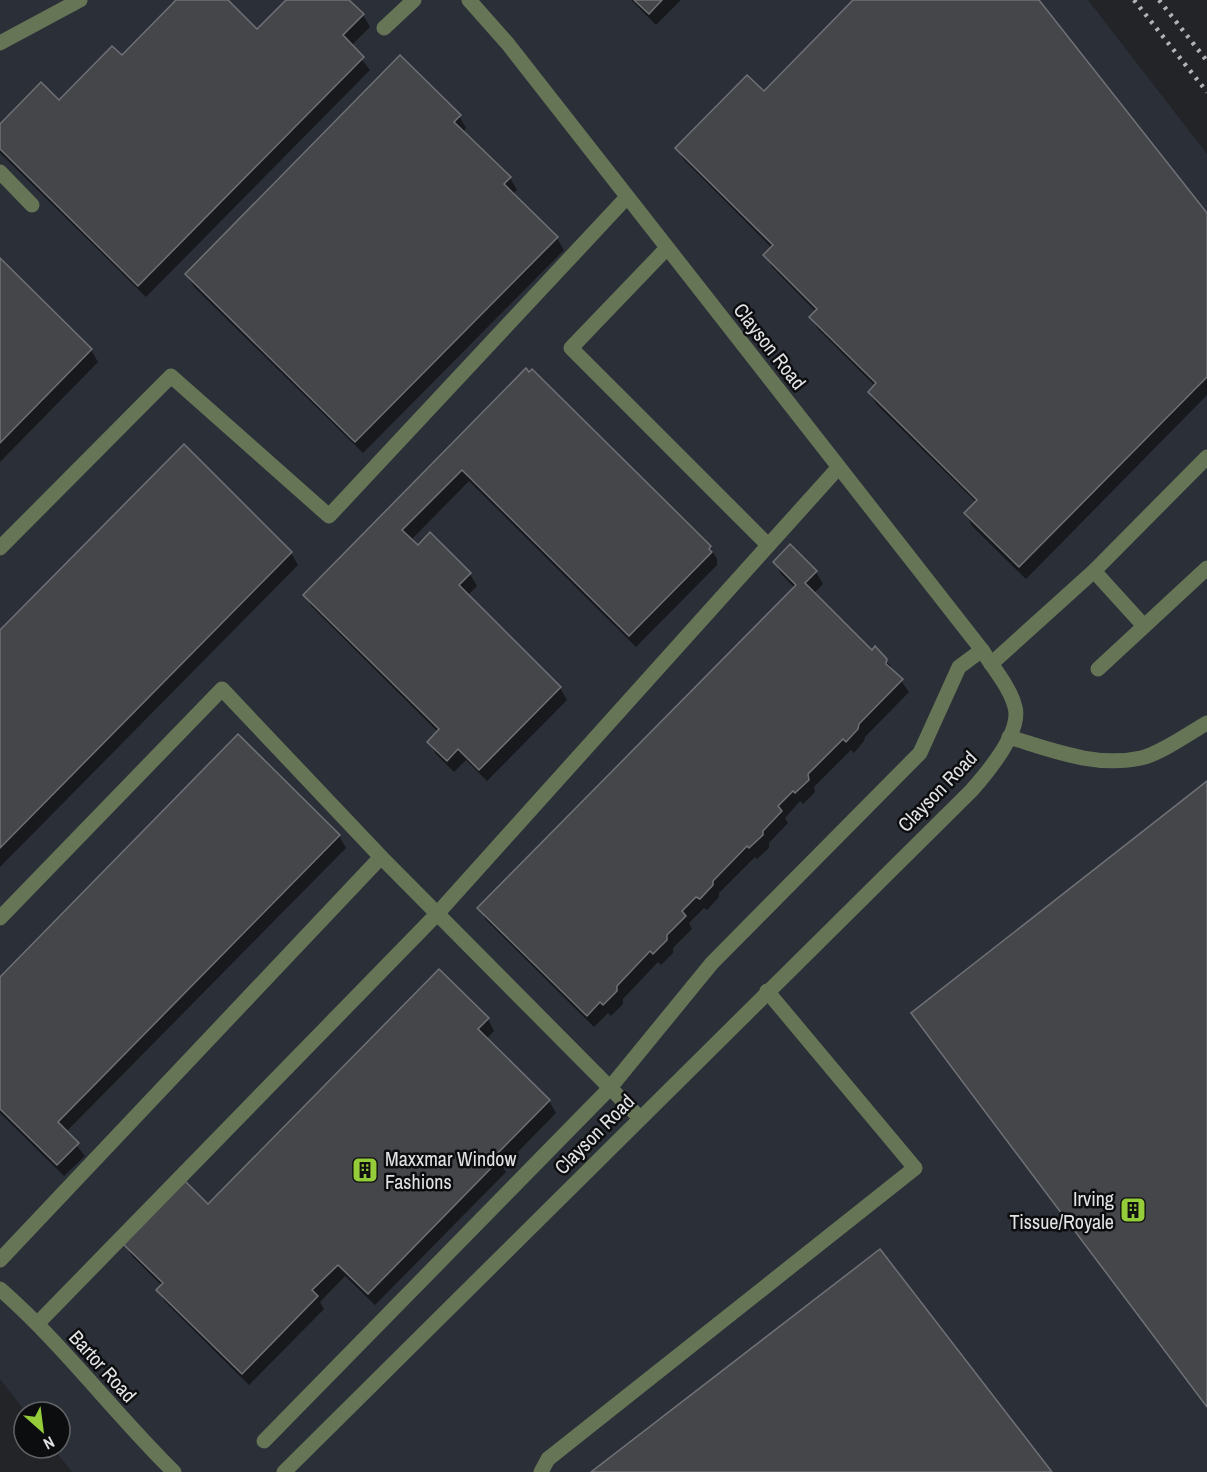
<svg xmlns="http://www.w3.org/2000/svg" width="1207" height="1472" font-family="'Archivo Narrow',sans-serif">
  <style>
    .built { fill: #2b2f38 }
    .shadow { fill: #0007 }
    .building { fill: #44464a; stroke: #6f7176; stroke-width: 1.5 }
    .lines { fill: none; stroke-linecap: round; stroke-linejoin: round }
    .minor { stroke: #677557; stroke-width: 15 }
    .rail { stroke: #b1b3b5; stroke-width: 4.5; stroke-dasharray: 3 6; stroke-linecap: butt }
    .labels { text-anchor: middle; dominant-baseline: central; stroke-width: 5; stroke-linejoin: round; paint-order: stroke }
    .street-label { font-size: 20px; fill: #e1e3e5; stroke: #0c0d0f }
    .poi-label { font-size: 20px; fill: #e1e3e5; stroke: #0c0d0f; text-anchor: start }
  </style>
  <rect width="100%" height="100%" fill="#222428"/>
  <polygon class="built" points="0,0 1088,0 1207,154 1207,1472 72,1472 53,1448 60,1448 60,1412 26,1412 0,1379"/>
  <g class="shadow">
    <polygon points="178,0 225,0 257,31 288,0 347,0 363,15 370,27 351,46 370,70 146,297 0,153 0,126 59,102 122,58"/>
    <polygon points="631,0 681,0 656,25"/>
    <polygon points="856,0 1037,0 1207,215 1207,395 1026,579 972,526 966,514 977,503 876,404 869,392 875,386 818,329 811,317 816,312 772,267 765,255 772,248 684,160 677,148 764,93"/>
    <polygon points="459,116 466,128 463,132 510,178 517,190 513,194 557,238 564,250 363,453 194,287 187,275"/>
    <polygon points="0,261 91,350 98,362 0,462"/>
    <polygon points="526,370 710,547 717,559 717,565 636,647 469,481 411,540 418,547 470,574 477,586 467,596 560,688 567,700 487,781 466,760 454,772 436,754 429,742 438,732 312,607 305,595"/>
    <polygon points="790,547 816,572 823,584 813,594 872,652 886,660 909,692 865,737 864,741 854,753 851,750 814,787 815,792 803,804 800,801 785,818 788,823 769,843 769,848 757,859 755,857 719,893 719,897 707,910 704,908 689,923 692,929 673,948 673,953 661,965 658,962 623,999 623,1004 611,1016 608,1013 594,1027 486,920 479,908 795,588 781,574 775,562"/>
    <polygon points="291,553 298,565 0,867 0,632"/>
    <polygon points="1207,783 1207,1407 913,1013"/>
    <polygon points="339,836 346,848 66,1132 85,1156 64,1176 0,1113 0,980"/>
    <polygon points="488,1019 494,1031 486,1039 549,1101 556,1113 503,1167 506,1172 375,1305 345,1276 320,1302 324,1309 249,1385 165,1302 158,1290 162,1286 132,1256 125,1244 208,1206"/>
  </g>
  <g class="building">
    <polygon points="176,0 228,0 257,29 286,0 349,0 364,14 343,35 364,57 138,286 0,149 0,124 41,82 59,100 112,46 122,55"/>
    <polygon points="634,0 662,0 649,14"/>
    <polygon points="853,0 1039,0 1207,213 1207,377 1019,567 964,513 977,500 868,392 876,383 809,317 817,309 763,255 773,245 675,148 747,75 764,91"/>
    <polygon points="400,55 461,115 454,122 511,177 504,184 558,237 355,442 185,274"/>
    <polygon points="0,258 92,349 0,443"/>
    <polygon points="526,368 529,372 532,369 711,546 709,549 712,552 629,636 462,470 402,530 418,545 430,532 471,573 459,585 561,687 479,770 458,749 447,761 427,742 439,729 303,595"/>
    <polygon points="184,444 292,552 0,848 0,630"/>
    <polygon points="790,544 817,571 805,583 872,650 875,646 887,659 886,664 903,679 859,724 858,729 846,742 843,739 808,774 809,780 795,793 793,791 778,806 782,811 763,831 763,835 749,848 747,846 713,881 713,885 700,899 696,897 682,911 686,916 667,935 667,940 653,954 650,951 617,986 617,991 603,1005 600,1002 587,1016 477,908 796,585 773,562"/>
    <polygon points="238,734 340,835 58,1122 79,1143 57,1165 0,1109 0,977"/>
    <polygon points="1207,781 1207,1407 911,1013"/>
    <polygon points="439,969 489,1018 478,1029 550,1100 496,1155 500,1159 368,1294 338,1265 312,1290 318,1296 242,1374 156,1290 163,1283 123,1244 185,1181 208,1204"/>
    <polygon points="880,1249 1052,1472 591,1472"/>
  </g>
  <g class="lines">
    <g class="minor">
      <polyline points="384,28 414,0"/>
      <polyline points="0,43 80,0"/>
      <polyline points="0,172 32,205"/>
      <polyline points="667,248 571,348 768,545"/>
      <polyline points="0,548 171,376 329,516 627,197"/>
      <polyline points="1094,571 1144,626"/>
      <polyline points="991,664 1094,571 1207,457"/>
      <polyline points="1098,669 1207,568"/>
      <path d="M 1009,737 C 1052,750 1096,768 1141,758 C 1160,754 1189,733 1207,723"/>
      <polyline points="381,857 640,1118"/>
      <polyline points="0,918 222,689 381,857 0,1260"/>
      <path d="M 0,1289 C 63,1344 114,1413 174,1472"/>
      <polyline points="38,1323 437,914 838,468"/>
      <polyline points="264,1441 609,1089 712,963 920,753 959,667 982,650"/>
      <path d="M 284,1472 L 971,791 C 987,773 1022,732 1015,707 C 1010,687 993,668 982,650 L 508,44 L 469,0"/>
      <polyline points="541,1472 548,1459 915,1168 767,991"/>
    </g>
    <g class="rail">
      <polyline points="1134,0 1207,92"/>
      <polyline points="1159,0 1207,61"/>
    </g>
  </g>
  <defs>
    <g id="building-square" transform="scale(1.35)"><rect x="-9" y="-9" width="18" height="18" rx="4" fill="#95cc3a" stroke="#0c0d0f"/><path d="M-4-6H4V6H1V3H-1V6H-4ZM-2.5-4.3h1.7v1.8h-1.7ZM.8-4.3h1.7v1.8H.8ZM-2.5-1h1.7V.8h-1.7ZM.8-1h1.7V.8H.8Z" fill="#111"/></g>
  </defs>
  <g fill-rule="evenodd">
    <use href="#building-square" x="365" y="1170"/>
    <use href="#building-square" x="1133" y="1210"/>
  </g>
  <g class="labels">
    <g class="street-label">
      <text transform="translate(770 346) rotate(52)">Clayson Road</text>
      <text transform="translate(937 791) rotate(-46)">Clayson Road</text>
      <text transform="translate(594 1134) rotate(-45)">Clayson Road</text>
      <text transform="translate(103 1366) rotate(48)">Bartor Road</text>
    </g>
    <g class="poi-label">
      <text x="385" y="1158">Maxxmar Window<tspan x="385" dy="23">Fashions</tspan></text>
      <text x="1114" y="1198" text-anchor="end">Irving<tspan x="1114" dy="23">Tissue/Royale</tspan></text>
    </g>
  </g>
  <g transform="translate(42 1430) rotate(152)"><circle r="28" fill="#0c0d0f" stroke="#616365" stroke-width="1.5"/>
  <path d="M0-4.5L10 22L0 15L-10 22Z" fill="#95cc3a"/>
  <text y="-9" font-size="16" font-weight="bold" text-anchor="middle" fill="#e1e3e5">N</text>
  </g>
</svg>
